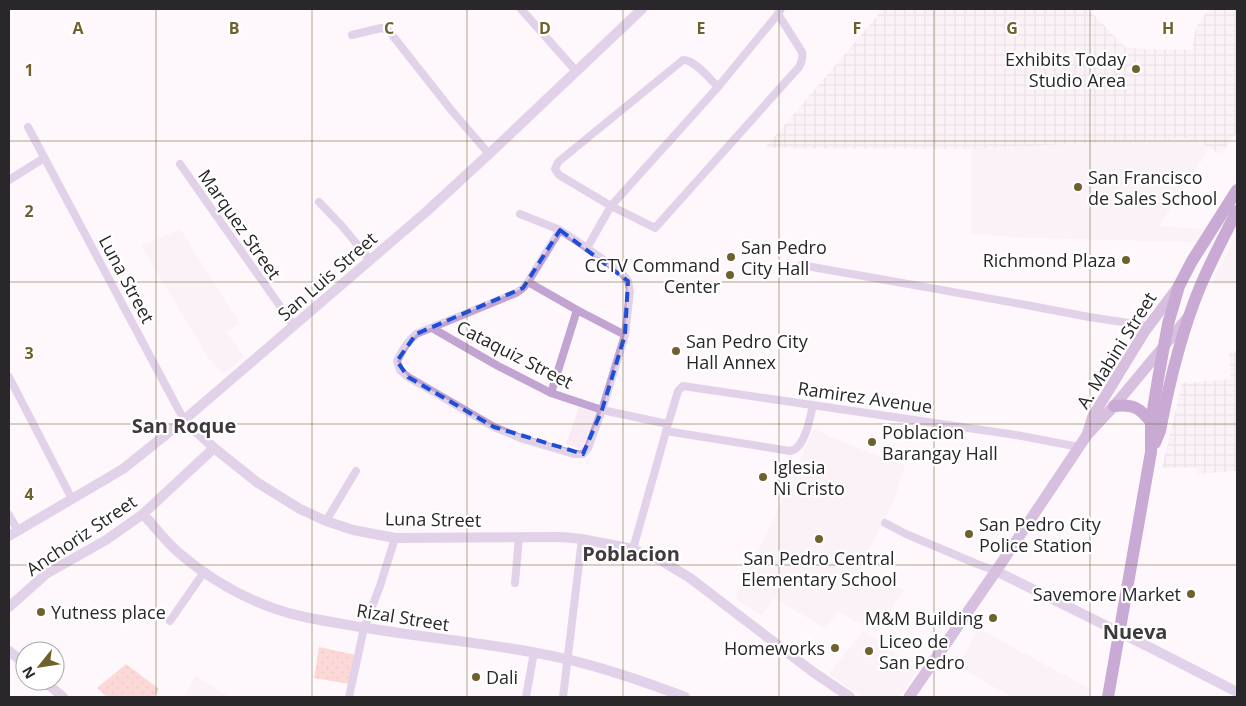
<svg xmlns="http://www.w3.org/2000/svg" width="1246" height="706" font-family="'Open Sans',sans-serif">
  <style>
    .built { fill: #f8ebf4 }
    .industrial { fill: url(#industrial-grid) }
    .green { fill: url(#green-dots) }
    .lines { fill: none; stroke-linecap: round; stroke-linejoin: round }
    .minor { stroke: #c2a4d2; stroke-width: 8 }
    .tertiary { stroke: #c2a4d2; stroke-width: 10 }
    .secondary { stroke: #a77abd; stroke-width: 11 }
    .trunk { stroke: #894ca6; stroke-width: 12 }
    .marked { fill: none; stroke: #1d4ed8; stroke-width: 4; stroke-dasharray: 10 6; stroke-linejoin: round }
    .grid { fill: none; stroke: #6f612e; stroke-width: 1; stroke-opacity: 0.55 }
    .poi-dot { fill: #6f612e; stroke: #fff; stroke-width: 2 }
    .labels { text-anchor: middle; dominant-baseline: central; stroke-width: 4.5; stroke-linejoin: round; paint-order: stroke }
    .poi-label { font-size: 18px; fill: #292729; stroke: #fff; text-anchor: start }
    .street-label { font-size: 18px; fill: #292729; stroke: #fff }
    .quarter-label { font-size: 20px; font-weight: bold; fill: #3f3a3d; stroke: #fff }
    .grid-label { font-size: 16px; text-anchor: middle; font-weight: bold; fill: #6f612e; stroke: #fff; stroke-width: 4.5; stroke-linejoin: round; paint-order: stroke }
  </style>
  <defs>
    <pattern id="industrial-grid" width="8" height="8" patternUnits="userSpaceOnUse" patternTransform="scale(1.25)"><rect width="8" height="8" fill="#f8ebf4"/><path d="M0 4h8M4 0v8" fill="none" stroke="#d5cad1"/></pattern>
    <pattern id="green-dots" width="8" height="8" patternUnits="userSpaceOnUse" patternTransform="scale(1.25)"><rect width="8" height="8" fill="#fbb1ac"/><path d="M2 2h.1M6 6h.1" fill="none" stroke="#d79894" stroke-width="1.8" stroke-linecap="round"/></pattern>
  </defs>
  <rect width="100%" height="100%" fill="#fef8fc"/>
  <g class="built">
    <polygon points="1191,138 1210,148 1159,226 1204,229 1196,242 1025,238 971,234 971,149"/>
    <polygon points="180,229 240,323 227,332 244,357 223,374 207,356 141,246"/>
    <polygon points="1237,233 1237,285 1212,284"/>
    <polygon points="579,407 598,414 584,450 566,444"/>
    <polygon points="814,429 848,444 905,465 894,501 859,571 895,585 904,590 876,632 839,612 825,628 774,598 762,616 735,598 779,507"/>
    <polygon points="978,628 1092,690 1089,697 1012,697 958,667"/>
    <polygon points="864,630 918,671 899,697 861,697 829,673"/>
    <polygon points="196,676 230,697 184,697"/>
  </g>
  <g class="industrial">
    <polygon points="883,9 1088,9 1126,48 1192,50 1196,27 1209,9 1237,9 1237,124 1236,134 1220,154 1191,138 971,149 765,148"/>
    <polygon points="1237,351 1237,471 1197,474 1197,468 1162,468 1182,383 1231,379 1229,352"/>
  </g>
  <g class="green">
    <polygon points="319,647 356,655 350,684 314,678"/>
    <polygon points="126,664 159,689 154,697 107,697 97,688"/>
  </g>
  <g class="lines">
    <g class="minor">
      <polyline points="521,9 576,71"/>
      <polyline points="352,35 381,28 385,29 389,31 452,111 489,154"/>
      <path d="M 718,87 C 710,79 694,59 683,60 L 558,162 L 555,169 L 559,175 L 611,206 L 655,228 L 799,67 C 802,62 803,58 802,52 L 778,14"/>
      <polyline points="28,127 184,420"/>
      <polyline points="180,164 294,326"/>
      <polyline points="9,180 44,158"/>
      <polyline points="319,202 342,226 370,260"/>
      <path d="M 520,214 L 560,230 L 587,248 L 622,273 L 628,281 L 630,291 L 625,335 L 602,410 L 588,448 L 583,454 L 574,454 L 523,439 L 494,427 L 408,377 L 400,370 L 397,361 C 402,350 407,342 416,334 L 516,293 L 523,288 L 528,282 L 560,230"/>
      <polyline points="587,248 611,206 718,87 778,14 781,9"/>
      <polyline points="801,265 1021,304 1089,317 1149,326"/>
      <polyline points="528,282 577,310 625,335"/>
      <polyline points="432,328 498,366 551,393 602,410 668,424 678,391 683,386 1016,435 1079,447"/>
      <polyline points="9,377 72,499"/>
      <polyline points="551,393 577,310"/>
      <path d="M 666,431 L 790,451 C 805,449 810,418 813,405"/>
      <polyline points="9,515 18,531"/>
      <polyline points="326,521 356,471"/>
      <polyline points="885,523 906,534 977,564 996,571"/>
      <polyline points="633,549 667,428"/>
      <polyline points="515,583 519,537"/>
      <polyline points="170,621 204,572"/>
      <polyline points="349,697 364,628 380,586 395,538"/>
      <polyline points="526,697 534,652"/>
      <polyline points="563,697 582,539"/>
    </g>
    <g class="tertiary">
      <polyline points="184,420 214,448 258,483 300,509 326,521 353,530 395,538 562,537 582,539 633,549 662,561 690,578 813,672 850,697"/>
      <path d="M 143,514 C 155,527 166,542 179,553 C 206,576 239,596 273,608 C 295,616 319,620 343,624 C 407,636 473,641 537,653 C 588,662 637,679 685,697"/>
      <polyline points="9,536 123,469 184,420 426,212 489,154 642,9"/>
      <polyline points="996,571 1155,650 1237,692"/>
      <polyline points="9,607 46,574 106,540 143,514 214,448"/>
      <polyline points="9,651 25,664"/>
      <polyline points="44,681 63,697"/>
    </g>
    <g class="secondary">
      <polyline points="1088,432 1093,416 1145,331 1178,287"/>
      <polyline points="909,697 996,571 1087,435 1114,406 1189,316"/>
    </g>
    <g class="trunk">
      <path d="M 1114,406 C 1133,404 1139,407 1151,422"/>
      <path d="M 1155,443 L 1160,431 C 1169,383 1181,333 1200,287 C 1211,261 1224,236 1237,211"/>
      <polyline points="1108,697 1151,452 1151,422 1158,379 1168,324 1179,286 1192,261 1237,190"/>
    </g>
  </g>
  <path d="M0 0H1246V706H0ZM 560,230 L 628,281 L 625,335 L 602,410 L 583,454 L 494,427 L 408,377 L 397,361 L 416,334 L 523,288 Z" fill="#fef8fc" fill-opacity=".55" fill-rule="evenodd"/>
  <path class="marked" d="M 560,230 L 628,281 L 625,335 L 602,410 L 583,454 L 494,427 L 408,377 L 397,361 L 416,334 L 523,288 Z"/>
  <path class="grid" d="M 156,9 L 156,697M 312,9 L 312,697M 467,9 L 467,697M 623,9 L 623,697M 779,9 L 779,697M 934,9 L 934,697M 1090,9 L 1090,697M 9,141 L 1237,141M 9,282 L 1237,282M 9,424 L 1237,424M 9,565 L 1237,565"/>
  <g class="poi-dot">
    <circle cx="1136" cy="69" r="5"/>
    <circle cx="1078" cy="187" r="5"/>
    <circle cx="731" cy="257" r="5"/>
    <circle cx="1126" cy="260" r="5"/>
    <circle cx="730" cy="275" r="5"/>
    <circle cx="676" cy="351" r="5"/>
    <circle cx="872" cy="442" r="5"/>
    <circle cx="763" cy="477" r="5"/>
    <circle cx="969" cy="534" r="5"/>
    <circle cx="819" cy="539" r="5"/>
    <circle cx="1191" cy="594" r="5"/>
    <circle cx="41" cy="612" r="5"/>
    <circle cx="993" cy="618" r="5"/>
    <circle cx="835" cy="648" r="5"/>
    <circle cx="869" cy="651" r="5"/>
    <circle cx="476" cy="677" r="5"/>
  </g>
  <g class="labels">
    <g class="poi-label">
      <text x="1126" y="59" text-anchor="end">Exhibits Today<tspan x="1126" dy="21">Studio Area</tspan></text>
      <text x="1088" y="177">San Francisco<tspan x="1088" dy="21">de Sales School</tspan></text>
      <text x="741" y="247">San Pedro<tspan x="741" dy="21">City Hall</tspan></text>
      <text x="1116" y="260" text-anchor="end">Richmond Plaza</text>
      <text x="720" y="265" text-anchor="end">CCTV Command<tspan x="720" dy="21">Center</tspan></text>
      <text x="686" y="341">San Pedro City<tspan x="686" dy="21">Hall Annex</tspan></text>
      <text x="882" y="432">Poblacion<tspan x="882" dy="21">Barangay Hall</tspan></text>
      <text x="773" y="467">Iglesia<tspan x="773" dy="21">Ni Cristo</tspan></text>
      <text x="979" y="524">San Pedro City<tspan x="979" dy="21">Police Station</tspan></text>
      <text x="819" y="558" text-anchor="middle">San Pedro Central<tspan x="819" dy="21">Elementary School</tspan></text>
      <text x="1181" y="594" text-anchor="end">Savemore Market</text>
      <text x="51" y="612">Yutness place</text>
      <text x="983" y="618" text-anchor="end">M&amp;M Building</text>
      <text x="879" y="641">Liceo de<tspan x="879" dy="21">San Pedro</tspan></text>
      <text x="825" y="648" text-anchor="end">Homeworks</text>
      <text x="486" y="677">Dali</text>
    </g>
    <g class="street-label">
      <text transform="translate(240 224) rotate(55)">Marquez Street</text>
      <text transform="translate(327 276) rotate(-41)">San Luis Street</text>
      <text transform="translate(127 279) rotate(62)">Luna Street</text>
      <text transform="translate(1116 350) rotate(-58)">A. Mabini Street</text>
      <text transform="translate(515 354) rotate(27)">Cataquiz Street</text>
      <text transform="translate(865 397) rotate(8)">Ramirez Avenue</text>
      <text transform="translate(433 519) rotate(1)">Luna Street</text>
      <text transform="translate(81 535) rotate(-34)">Anchoriz Street</text>
      <text transform="translate(403 617) rotate(9)">Rizal Street</text>
    </g>
    <g class="quarter-label">
      <text x="184" y="425">San Roque</text>
      <text x="631" y="553">Poblacion</text>
      <text x="1135" y="631">Nueva</text>
    </g>
  </g>
  <g class="grid-label">
    <text x="78" y="34">A</text>
    <text x="234" y="34">B</text>
    <text x="389" y="34">C</text>
    <text x="545" y="34">D</text>
    <text x="701" y="34">E</text>
    <text x="857" y="34">F</text>
    <text x="1012" y="34">G</text>
    <text x="1168" y="34">H</text>
    <text x="29" y="76">1</text>
    <text x="29" y="217">2</text>
    <text x="29" y="359">3</text>
    <text x="29" y="500">4</text>
  </g>
  <rect width="1246" height="706" fill="none" stroke="#292729" stroke-width="20"/>
  <g transform="translate(40 666) rotate(240)"><circle r="24" fill="#ffffff" stroke="#a9a9a9"/>
  <path d="M0-4L9 19L0 12L-9 19Z" fill="#6f612e"/>
  <text y="-8" font-size="14" font-weight="bold" text-anchor="middle" fill="#292729">N</text>
  </g>
</svg>
